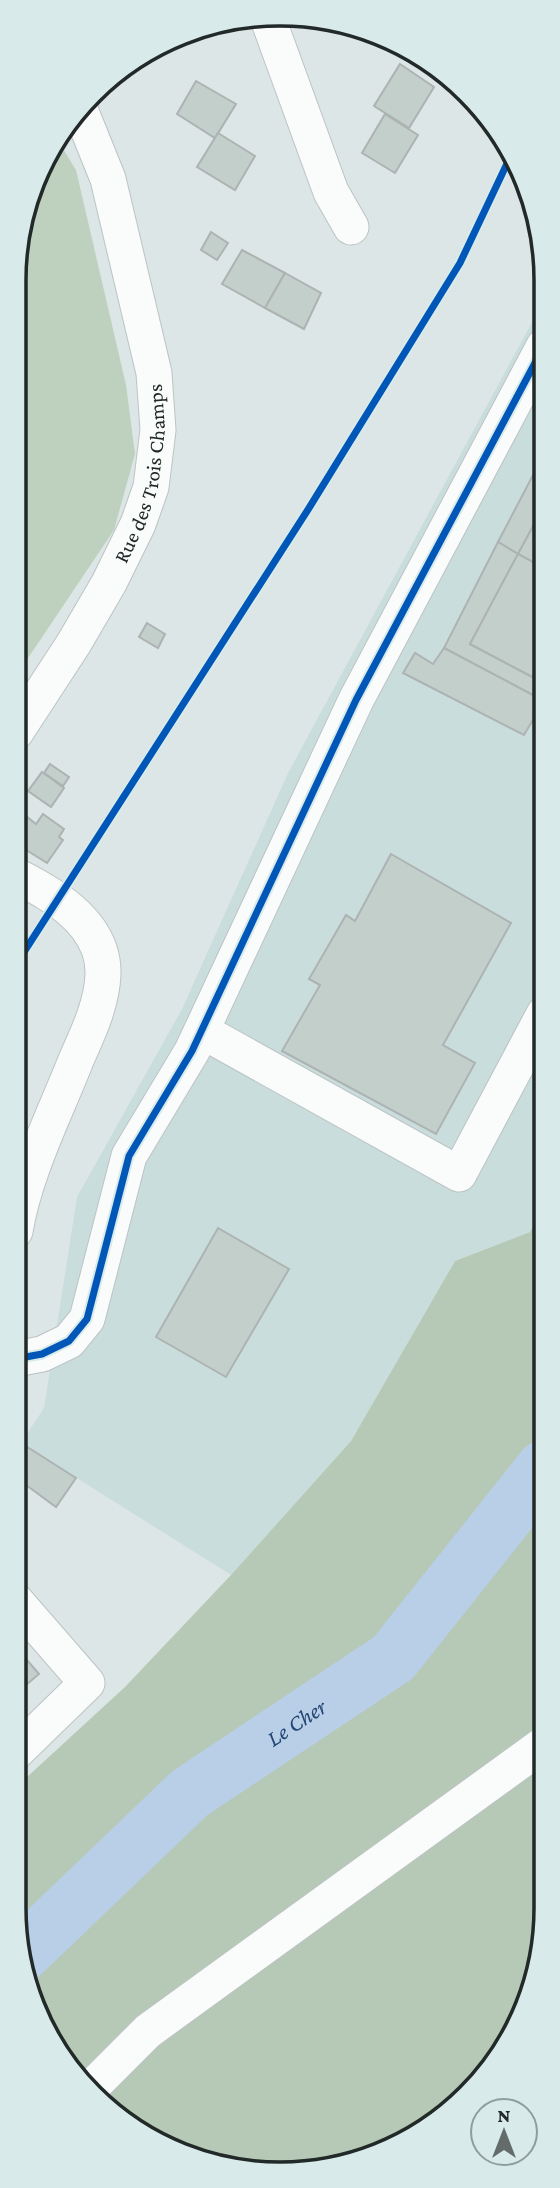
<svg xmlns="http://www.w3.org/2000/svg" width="560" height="2188" font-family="'Crimson Pro',serif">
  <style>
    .built { fill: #cadddd }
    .green { fill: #bed1be }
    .forest { fill: #b6c9b6 }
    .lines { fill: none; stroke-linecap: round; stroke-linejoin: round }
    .river { stroke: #b9cee7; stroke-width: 56 }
    .building { fill: #c2cfcb; stroke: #adb3b2; stroke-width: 2 }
    .minor-casing { stroke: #bcc3c3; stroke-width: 37 }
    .minor { stroke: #fafbfb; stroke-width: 35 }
    .cycleway-casing { stroke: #d9eaea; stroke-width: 11 }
    .cycleway { stroke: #0057b8; stroke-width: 7 }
    .labels { text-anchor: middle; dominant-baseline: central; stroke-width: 6; stroke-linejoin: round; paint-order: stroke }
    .street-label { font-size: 21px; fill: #222929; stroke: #d9eaea }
    .water-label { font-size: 23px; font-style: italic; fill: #234775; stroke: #d9eaea }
    .rim { fill: none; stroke: #222929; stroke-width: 3.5 }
  </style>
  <rect width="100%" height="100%" fill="#dde6e6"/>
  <polygon class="built" points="544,300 544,1203 530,1232 455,1261 351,1441 231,1575 21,1443 44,1408 77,1197 182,1009 288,773"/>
  <polygon class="green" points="57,139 76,170 126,385 135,454 114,530 16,676 16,245 50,147"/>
  <polygon class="forest" points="544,1203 544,1943 511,2041 442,2119 365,2160 262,2173 163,2147 80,2084 34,2009 14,1908 14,1789 125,1687 231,1575 351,1441 455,1261 530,1232"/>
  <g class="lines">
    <path class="river" id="s1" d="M 23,1953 L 190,1793 L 393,1658 L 544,1468"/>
  </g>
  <g class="building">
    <polygon points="400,64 434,87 409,128 374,106"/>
    <polygon points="196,81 236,104 215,138 177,114"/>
    <polygon points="385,114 418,135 395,173 362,153"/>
    <polygon points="218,133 255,156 235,190 197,167"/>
    <polygon points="211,232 228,243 217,260 201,250"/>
    <polygon points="242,250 285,273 265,308 222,284"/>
    <polygon points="285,273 321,293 304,329 265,308"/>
    <polygon points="544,454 544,506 518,554 498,542"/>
    <polygon points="544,506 544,568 518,554"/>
    <polygon points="498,542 518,554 470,644 544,683 544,701 444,648"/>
    <polygon points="518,554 544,568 544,683 470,644"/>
    <polygon points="147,623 165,634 158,648 139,637"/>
    <polygon points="444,648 544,701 524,735 403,673 415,653 433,664"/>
    <polygon points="50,764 69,777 63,786 44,773"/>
    <polygon points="42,772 64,788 51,807 28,791"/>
    <polygon points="43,814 64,829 59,837 63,840 47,863 15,843 16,833 26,816 36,824"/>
    <polygon points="391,854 511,923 443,1045 475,1063 436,1134 282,1051 320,985 309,979 346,915 355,921"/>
    <polygon points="218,1228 289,1269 226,1377 156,1337"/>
    <polygon points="21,1443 76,1478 56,1507 22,1482 27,1474 15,1466 15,1444"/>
    <polygon points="14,1645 39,1674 14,1695"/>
  </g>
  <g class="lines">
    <g class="minor-casing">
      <g id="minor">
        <polyline points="268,19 331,192 351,227"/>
        <path id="s2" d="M 16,732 L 74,643 L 109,583 L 138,524 L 151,487 L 158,430 L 154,373 L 108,179 L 81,112"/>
        <polyline points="202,1031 459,1174 544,1014"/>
        <path d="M 15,1231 C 25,1172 54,1116 76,1060 C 88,1033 102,1004 103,974 C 104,935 74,909 44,891 C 35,886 25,879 15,876"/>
        <polyline points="15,1359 42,1354 69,1341 87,1319 129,1156 192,1051 356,700 544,346"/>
        <polyline points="14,1754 87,1683 14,1599"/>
        <polyline points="89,2090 148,2031 544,1744"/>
      </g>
    </g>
    <use href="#minor" class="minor"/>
    <g class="cycleway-casing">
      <g id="cycleway">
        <polyline points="15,966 309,508 460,263 512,153"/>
        <polyline points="15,1359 42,1354 69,1341 87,1319 129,1156 192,1051 356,700 544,346"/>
      </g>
    </g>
    <use href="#cycleway" class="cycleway"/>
  </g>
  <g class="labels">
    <g class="street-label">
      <text stroke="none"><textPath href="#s2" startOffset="292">Rue des Trois Champs</textPath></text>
    </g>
    <g class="water-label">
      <text stroke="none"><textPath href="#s1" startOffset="359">Le Cher</textPath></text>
    </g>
  </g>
  <path d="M0 0H560V2188H0ZM280 26H280A254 254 0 0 1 534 280V1908A254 254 0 0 1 280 2162H280A254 254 0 0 1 26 1908V280A254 254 0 0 1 280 26Z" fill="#d9eaea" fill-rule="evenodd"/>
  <path class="rim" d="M280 26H280A254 254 0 0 1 534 280V1908A254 254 0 0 1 280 2162H280A254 254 0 0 1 26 1908V280A254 254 0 0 1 280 26Z"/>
  <g transform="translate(504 2132)"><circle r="33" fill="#d9eaea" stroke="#909d9d" stroke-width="2"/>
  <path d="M0-5L12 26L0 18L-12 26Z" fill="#636b6b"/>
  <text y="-10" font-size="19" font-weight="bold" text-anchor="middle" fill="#222929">N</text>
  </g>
</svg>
